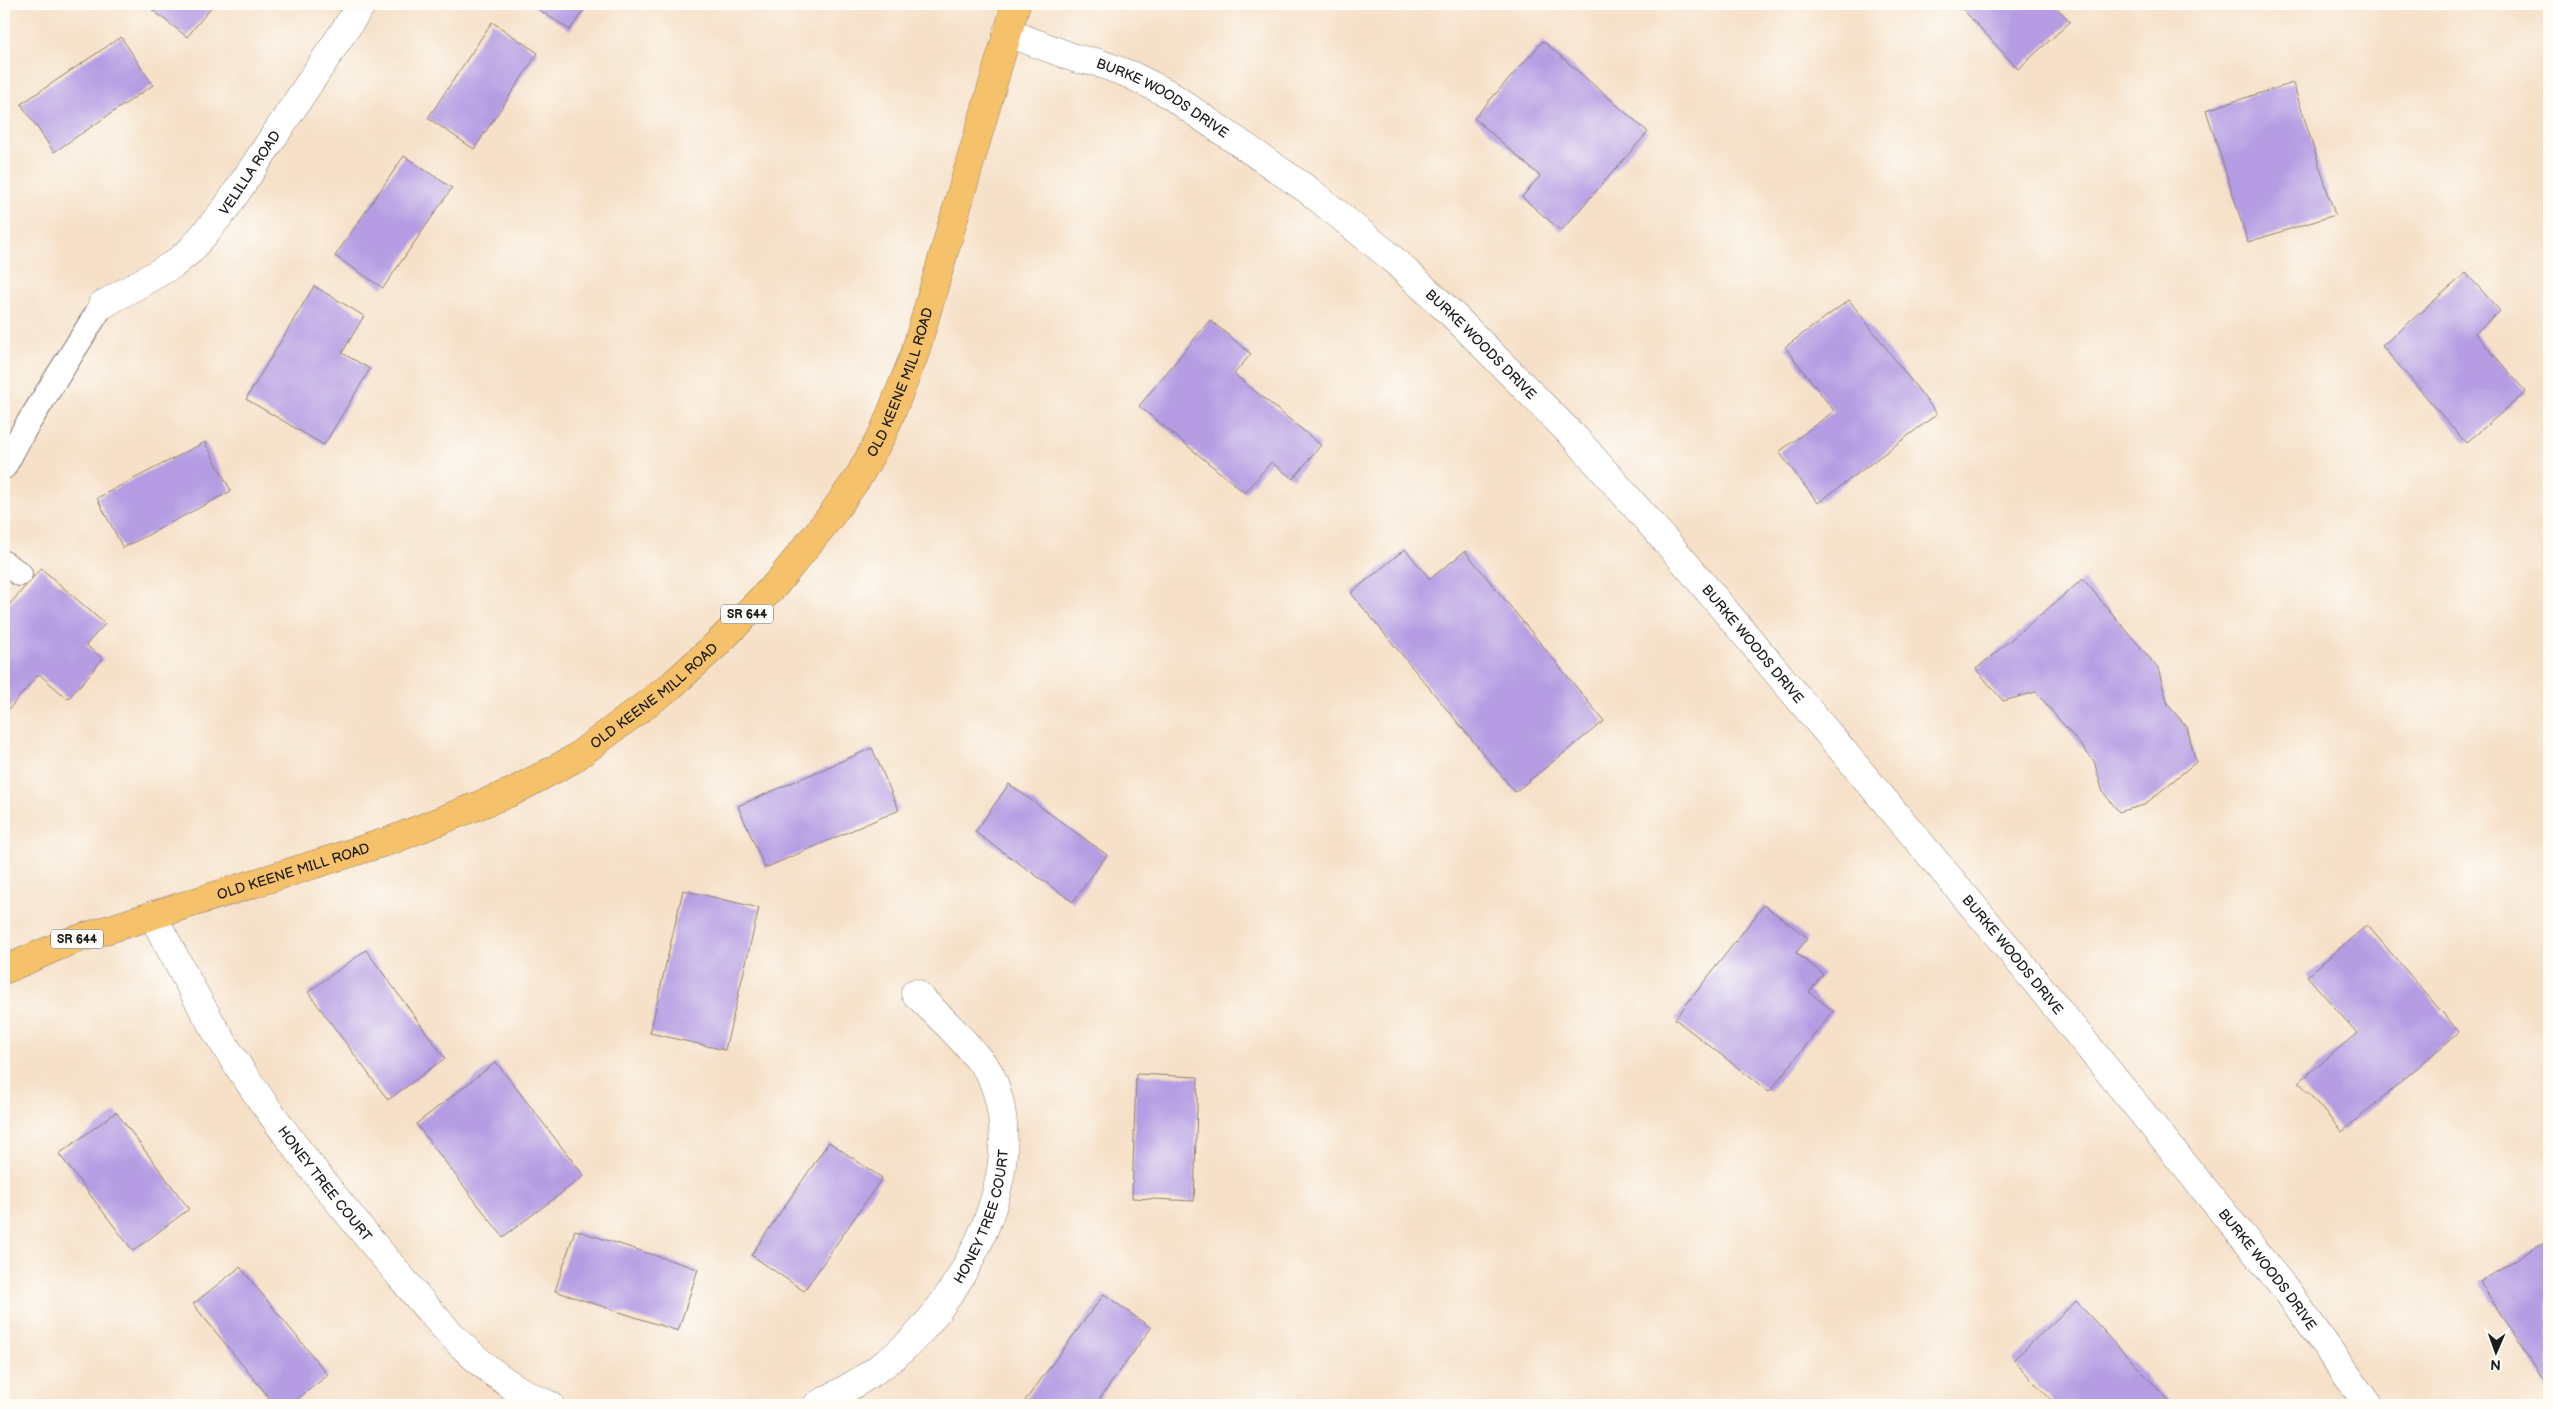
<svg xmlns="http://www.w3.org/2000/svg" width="2553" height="1409" font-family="'Balsamiq Sans',sans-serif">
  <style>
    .building { fill: #b59ce3 }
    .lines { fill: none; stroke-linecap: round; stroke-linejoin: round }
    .lane-casing { stroke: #897e72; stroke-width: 26 }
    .street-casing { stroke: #897e72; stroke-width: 29 }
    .primary-casing { stroke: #897e72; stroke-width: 29 }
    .lane { stroke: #fff; stroke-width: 24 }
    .street { stroke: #fff; stroke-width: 28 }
    .primary { stroke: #f5c16b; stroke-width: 28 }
    .labels { text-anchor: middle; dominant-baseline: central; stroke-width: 5; stroke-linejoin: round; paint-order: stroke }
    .shield { fill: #fdfcf7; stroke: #605f5e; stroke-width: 1 }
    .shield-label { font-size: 12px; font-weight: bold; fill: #1c1c1c }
    .street-label { font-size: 14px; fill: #1c1c1c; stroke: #fdfcf7 }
  </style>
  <rect width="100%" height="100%" fill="#fdfcf7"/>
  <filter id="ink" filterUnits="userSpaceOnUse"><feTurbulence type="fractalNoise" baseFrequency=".02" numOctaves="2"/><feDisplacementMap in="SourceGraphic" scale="10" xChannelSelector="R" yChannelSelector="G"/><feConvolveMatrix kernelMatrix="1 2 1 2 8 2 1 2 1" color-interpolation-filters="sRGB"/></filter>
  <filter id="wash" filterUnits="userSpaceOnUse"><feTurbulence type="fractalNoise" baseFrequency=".0096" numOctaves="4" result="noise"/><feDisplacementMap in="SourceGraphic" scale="20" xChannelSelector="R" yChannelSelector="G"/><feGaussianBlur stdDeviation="1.12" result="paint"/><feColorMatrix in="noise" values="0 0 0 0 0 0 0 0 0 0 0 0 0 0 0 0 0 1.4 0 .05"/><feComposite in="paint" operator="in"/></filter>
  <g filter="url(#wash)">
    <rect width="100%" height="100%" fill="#f6e0c7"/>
    <g id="blocks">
      <g class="building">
        <polygon points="145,4 214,4 187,37"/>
        <polygon points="530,4 588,4 570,30"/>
        <polygon points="1958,4 2053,4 2070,22 2018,69"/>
        <polygon points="492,22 538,53 474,149 428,118"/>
        <polygon points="121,37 153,85 54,152 21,104"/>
        <polygon points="1543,41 1648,132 1561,231 1522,197 1540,176 1474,118"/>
        <polygon points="2293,83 2335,215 2248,242 2206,110"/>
        <polygon points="404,156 452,188 383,288 335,256"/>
        <polygon points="2466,273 2500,311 2475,333 2526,392 2466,443 2382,346"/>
        <polygon points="314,286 364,316 342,353 370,369 324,445 246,399"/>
        <polygon points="1849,300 1937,414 1818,503 1779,452 1834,411 1785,347"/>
        <polygon points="1210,320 1251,354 1234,374 1321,445 1293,479 1271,462 1245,493 1139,406"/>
        <polygon points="205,442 231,491 123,548 97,498"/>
        <polygon points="1405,549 1430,579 1465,551 1604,721 1515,792 1351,593"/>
        <polygon points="41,568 105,624 86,645 103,659 68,699 39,674 9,709 4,705 4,611"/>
        <polygon points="2083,579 2158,668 2168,705 2187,727 2196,762 2144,805 2119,812 2103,792 2094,761 2036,692 2003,701 1976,669"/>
        <polygon points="872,748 899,810 765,868 738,806"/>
        <polygon points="1009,784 1107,855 1073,902 975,832"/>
        <polygon points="683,890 759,908 725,1050 650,1033"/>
        <polygon points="1764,905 1808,938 1796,953 1823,974 1809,992 1833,1011 1769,1092 1675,1019"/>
        <polygon points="2367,925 2459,1032 2342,1132 2299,1082 2357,1033 2307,976"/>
        <polygon points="366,950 445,1058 388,1100 308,992"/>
        <polygon points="496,1062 584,1176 503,1237 416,1124"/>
        <polygon points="1136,1074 1198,1077 1194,1201 1132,1198"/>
        <polygon points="116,1112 189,1209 133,1251 59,1154"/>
        <polygon points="829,1142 882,1178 804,1291 751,1255"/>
        <polygon points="575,1230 698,1269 678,1331 555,1291"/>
        <polygon points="2549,1239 2549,1389 2480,1282"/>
        <polygon points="240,1267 328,1375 290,1405 275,1405 193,1304"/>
        <polygon points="1104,1294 1151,1328 1095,1405 1022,1405"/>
        <polygon points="2076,1301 2173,1405 2056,1405 2013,1360"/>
      </g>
    </g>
  </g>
  <g filter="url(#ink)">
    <use href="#blocks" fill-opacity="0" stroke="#897e72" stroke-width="1"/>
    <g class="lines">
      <g class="lane-casing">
        <g id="lane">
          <polyline points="4,467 24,430 102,305"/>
          <polyline points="4,563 20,574"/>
        </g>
      </g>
      <g class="street-casing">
        <g id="street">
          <path id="s1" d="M 1007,32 L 1077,59 L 1096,62 L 1131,75 L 1167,93 L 1308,190 L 1387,254 L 1453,315 L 1577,440 L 1686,564 L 2004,943 L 2287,1291 L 2368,1405"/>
          <path id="s2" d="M 102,305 L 174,264 L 191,250 L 226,208 L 362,4"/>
          <path id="s3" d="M 152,915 C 173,953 192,991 214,1028 C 265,1112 328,1190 390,1264 C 436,1319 482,1379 550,1405"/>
          <path id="s4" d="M 817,1405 C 853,1386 891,1364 919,1333 C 976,1269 1028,1162 991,1076 C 988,1069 981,1062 975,1055 C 957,1032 936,1013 915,993"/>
        </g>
      </g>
      <g class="primary-casing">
        <g id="primary">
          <path id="s5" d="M 4,970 L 68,942 L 392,840 L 512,792 L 572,760 L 672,685 L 718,643 L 777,583 L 830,517 L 859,476 L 883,433 L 914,356 L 1016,4"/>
        </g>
      </g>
      <use href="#lane" class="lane"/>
      <use href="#street" class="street"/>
      <use href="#primary" class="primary"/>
    </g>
  </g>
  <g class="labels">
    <g class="shield">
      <rect x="721" y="604.5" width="52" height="19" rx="4"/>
      <rect x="51" y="929.5" width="52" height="19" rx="4"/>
    </g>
    <g class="shield-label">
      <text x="747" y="614">SR 644</text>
      <text x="77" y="939">SR 644</text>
    </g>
    <g class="street-label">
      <text stroke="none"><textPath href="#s1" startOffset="170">BURKE WOODS DRIVE</textPath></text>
      <text stroke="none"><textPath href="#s2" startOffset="202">VELILLA ROAD</textPath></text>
      <text stroke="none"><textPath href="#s1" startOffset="575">BURKE WOODS DRIVE</textPath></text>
      <text stroke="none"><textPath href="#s5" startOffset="1116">OLD KEENE MILL ROAD</textPath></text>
      <text stroke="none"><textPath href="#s1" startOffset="980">BURKE WOODS DRIVE</textPath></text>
      <text stroke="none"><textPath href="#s5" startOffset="711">OLD KEENE MILL ROAD</textPath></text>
      <text stroke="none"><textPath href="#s5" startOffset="306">OLD KEENE MILL ROAD</textPath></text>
      <text stroke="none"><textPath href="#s1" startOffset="1385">BURKE WOODS DRIVE</textPath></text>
      <text stroke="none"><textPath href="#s3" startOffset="320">HONEY TREE COURT</textPath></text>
      <text stroke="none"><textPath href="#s4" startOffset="260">HONEY TREE COURT</textPath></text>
      <text stroke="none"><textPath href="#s1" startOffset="1790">BURKE WOODS DRIVE</textPath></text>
    </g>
  </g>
  <rect width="2553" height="1409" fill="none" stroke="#fdfcf7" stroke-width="20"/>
  <g transform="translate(2496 1352) rotate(182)" stroke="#fdfcf7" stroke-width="4" paint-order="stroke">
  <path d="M0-4L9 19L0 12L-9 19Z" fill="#1c1c1c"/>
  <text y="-8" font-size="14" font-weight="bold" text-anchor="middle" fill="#1c1c1c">N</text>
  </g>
</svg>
